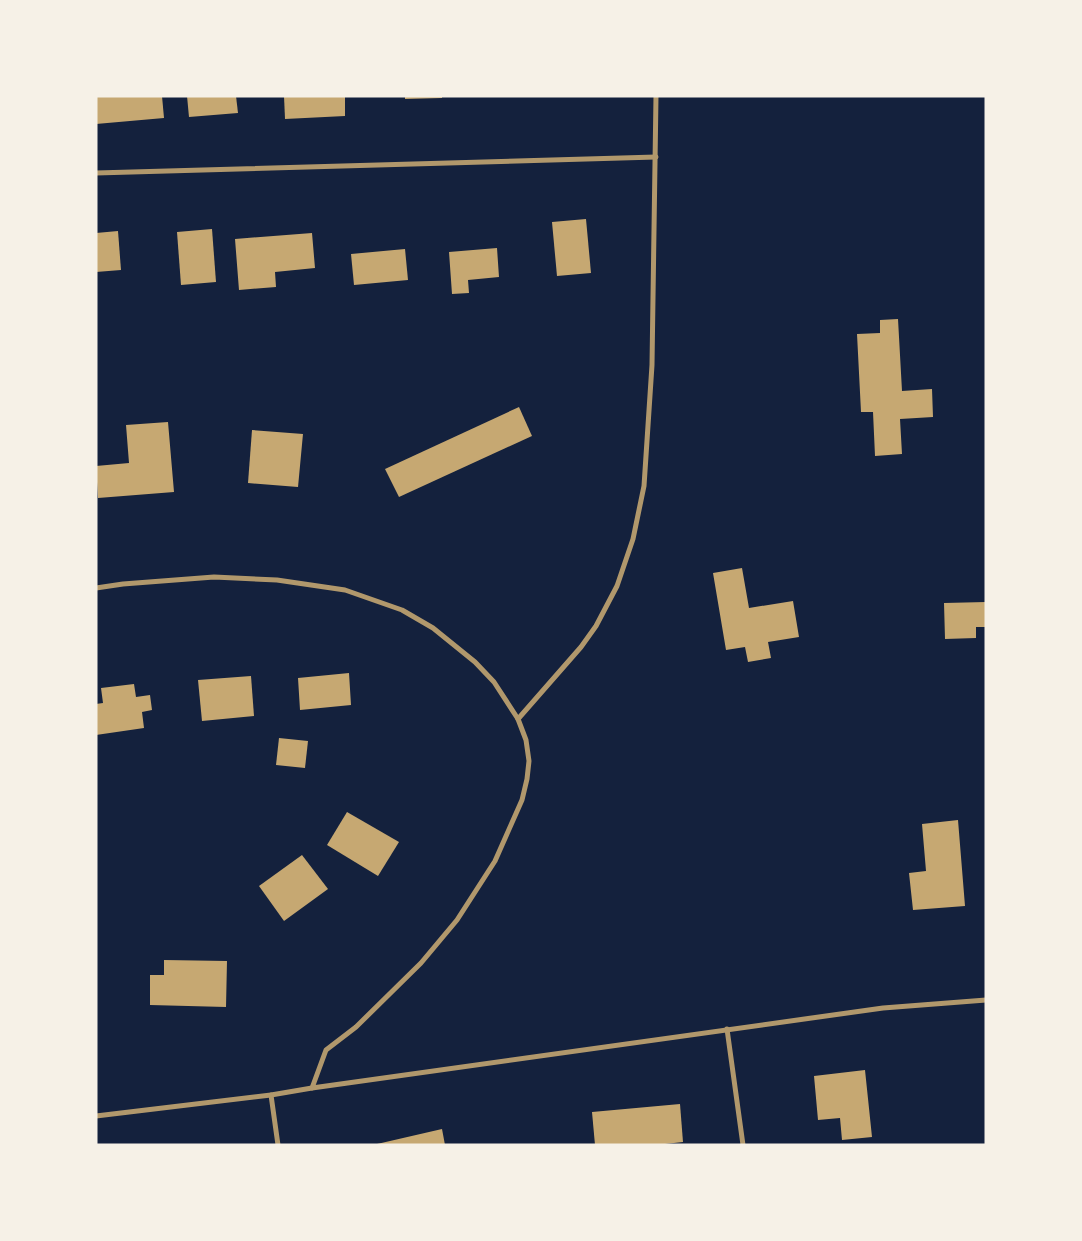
<svg xmlns="http://www.w3.org/2000/svg" width="1082" height="1241" font-family="'Asap Condensed',sans-serif">
  <style>
    .building { fill: #c6a872 }
    .lines { fill: none; stroke-linecap: round; stroke-linejoin: round }
    .minor { stroke: #b1986c; stroke-width: 5 }
  </style>
  <rect width="100%" height="100%" fill="#14213d"/>
  <g class="building">
    <polygon points="96,96 162,96 164,118 96,124"/>
    <polygon points="187,96 236,96 238,113 189,117"/>
    <polygon points="284,96 345,96 345,116 285,119"/>
    <polygon points="405,96 442,96 442,98 405,99"/>
    <polygon points="586,219 591,273 557,276 552,222"/>
    <polygon points="212,229 216,282 181,285 177,232"/>
    <polygon points="118,231 121,270 96,272 96,233"/>
    <polygon points="312,233 315,268 275,272 276,287 239,290 235,239"/>
    <polygon points="497,248 499,277 468,280 469,293 452,294 449,252"/>
    <polygon points="405,249 408,280 354,285 351,254"/>
    <polygon points="898,319 902,391 932,389 933,417 900,419 902,454 875,456 873,412 861,412 857,334 880,333 880,320"/>
    <polygon points="519,407 532,436 399,497 385,469"/>
    <polygon points="168,422 174,492 98,498 96,466 129,463 126,425"/>
    <polygon points="252,430 303,434 298,487 248,483"/>
    <polygon points="742,568 749,608 793,601 799,637 768,642 771,658 748,662 745,647 726,650 713,573"/>
    <polygon points="986,602 986,627 976,627 976,638 945,639 944,603"/>
    <polygon points="349,673 351,705 300,710 298,678"/>
    <polygon points="251,676 254,716 202,721 198,680"/>
    <polygon points="134,684 136,697 150,695 152,710 142,712 144,728 96,735 96,704 103,703 101,688"/>
    <polygon points="279,738 308,741 305,768 276,765"/>
    <polygon points="347,812 399,842 378,876 327,845"/>
    <polygon points="958,820 965,906 913,910 909,873 926,871 922,824"/>
    <polygon points="302,855 328,889 284,921 259,886"/>
    <polygon points="164,960 227,961 226,1007 150,1005 150,975 164,975"/>
    <polygon points="865,1070 872,1137 842,1140 840,1118 818,1120 814,1076"/>
    <polygon points="680,1104 683,1142 656,1145 595,1145 592,1112"/>
    <polygon points="442,1129 445,1145 377,1145 377,1144"/>
  </g>
  <g class="lines">
    <g class="minor">
      <polyline points="96,173 656,157"/>
      <polyline points="96,588 123,584 214,577 277,580 345,590 402,610 433,628 475,662 494,682 518,719 526,740 529,761 527,779 522,800 495,861 457,920 421,963 356,1027 326,1050 312,1088"/>
      <polyline points="518,719 581,647 596,626 617,586 633,539 644,486 652,365 656,96"/>
      <polyline points="727,1029 743,1145"/>
      <polyline points="271,1095 278,1145"/>
      <polyline points="96,1116 271,1095 312,1088 883,1008 986,1000"/>
    </g>
  </g>
  <rect width="1082" height="1241" fill="none" stroke="#f6f1e7" stroke-width="195"/>
</svg>
